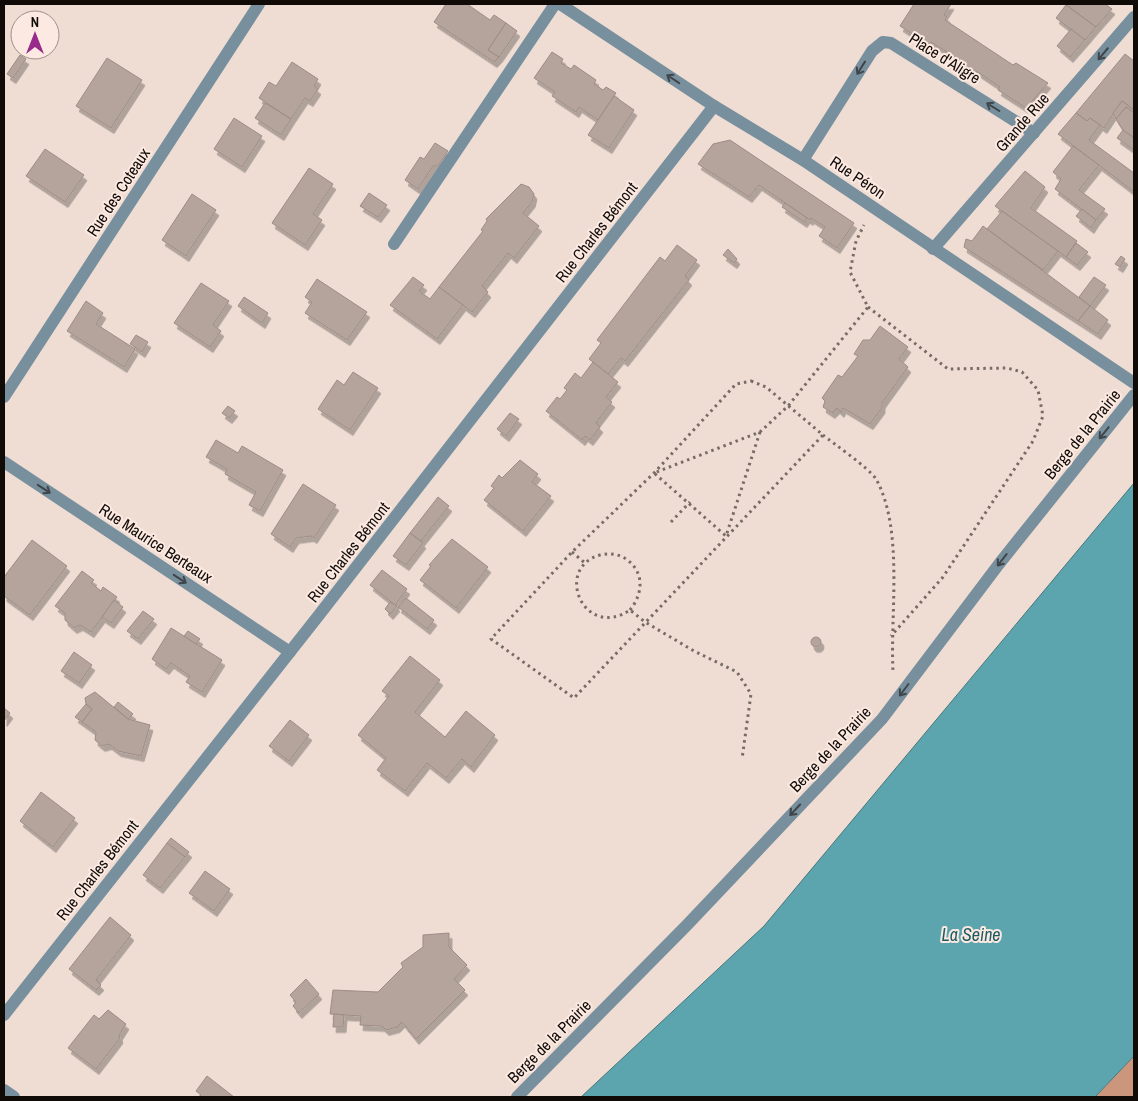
<svg xmlns="http://www.w3.org/2000/svg" width="1138" height="1101" font-family="'Archivo Narrow',sans-serif">
  <style>
    .forest { fill: #cb967c }
    .water { fill: #5ca5ae; stroke: #46777c }
    .building { fill: #b5a49c; stroke: #9d8c85; filter: url(#shadow) }
    .lines { fill: none; stroke-linecap: round; stroke-linejoin: round }
    .path { stroke: #766b65; stroke-width: 3; stroke-dasharray: 2.5 4; stroke-linecap: butt }
    .minor { stroke: #788f9d; stroke-width: 12 }
    .oneway { stroke: #3f464b }
    .labels { text-anchor: middle; dominant-baseline: central; stroke-width: 4; stroke-linejoin: round; paint-order: stroke }
    .street-label { font-size: 16px; fill: #110b08; stroke: #fceae2 }
    .water-label { font-size: 18px; font-style: italic; fill: #1d5b62; stroke: #fceae2 }
  </style>
  <defs>
    <filter id="shadow"><feDropShadow dx="3" dy="5.5" stdDeviation="0" flood-color="#0004"/></filter>
  </defs>
  <rect width="100%" height="100%" fill="#efddd4"/>
  <polygon class="forest" points="1134,1056 1134,1097 1095,1097"/>
  <polygon class="water" points="1134,483 1134,1056 1095,1097 581,1097 764,926"/>
  <g class="building">
    <polygon points="446,4 467,4 490,20 494,15 506,23 488,50 499,57 494,62 434,22"/>
    <polygon points="914,4 951,4 944,15 947,17 945,20 1013,65 1016,63 1048,83 1026,108 998,90 1000,87 976,71 973,73 955,62 958,59 931,42 929,45 900,26"/>
    <polygon points="1065,4 1105,4 1112,9 1096,27"/>
    <polygon points="1066,5 1096,27 1085,40 1056,18"/>
    <polygon points="506,23 517,31 499,57 488,50"/>
    <polygon points="1071,29 1085,40 1070,57 1057,46"/>
    <polygon points="552,52 563,59 561,63 571,69 574,65 596,80 594,84 603,90 606,87 616,93 598,120 579,107 576,112 552,96 555,92 534,78"/>
    <polygon points="1125,54 1134,61 1134,110 1122,101 1104,128 1090,118 1087,121 1076,113"/>
    <polygon points="20,55 26,59 13,78 7,74"/>
    <polygon points="107,58 142,80 111,128 76,106"/>
    <polygon points="292,62 318,79 314,86 318,89 310,101 305,98 291,119 259,98 269,82 276,86"/>
    <polygon points="614,96 634,110 609,148 588,135"/>
    <polygon points="1122,101 1134,110 1134,113 1126,107 1116,119 1113,113"/>
    <polygon points="265,103 291,119 281,135 255,118"/>
    <polygon points="1126,107 1134,113 1134,138 1123,130 1116,119"/>
    <polygon points="1076,113 1087,121 1090,118 1100,125 1089,140 1134,173 1134,192 1058,134"/>
    <polygon points="234,118 262,136 242,167 214,149"/>
    <polygon points="1123,130 1134,138 1134,150 1117,138"/>
    <polygon points="730,140 854,223 837,248 819,236 825,227 811,218 810,220 759,185 749,197 698,164 713,144"/>
    <polygon points="435,143 448,151 438,166 433,166 418,189 405,180 420,157 424,159"/>
    <polygon points="1073,146 1099,165 1079,190 1105,209 1096,220 1055,189 1061,179 1053,172"/>
    <polygon points="45,149 84,175 65,202 26,176"/>
    <polygon points="309,168 333,184 313,214 322,220 305,245 272,223"/>
    <polygon points="1025,171 1045,187 1031,208 1077,241 1066,257 995,206"/>
    <polygon points="521,184 529,187 534,194 532,202 523,213 539,226 514,258 508,253 482,286 488,292 472,312 439,287 483,231 481,230 487,221 486,219"/>
    <polygon points="369,193 387,205 378,217 360,206"/>
    <polygon points="192,194 216,210 186,256 162,240"/>
    <polygon points="785,203 807,218 804,222 782,207"/>
    <polygon points="1082,209 1096,220 1091,228 1076,216"/>
    <polygon points="1002,211 1058,251 1043,270 987,229"/>
    <polygon points="983,226 1090,306 1078,321 964,247 966,239 972,241"/>
    <polygon points="1076,243 1088,252 1077,265 1066,257"/>
    <polygon points="677,245 697,260 685,276 689,280 625,361 621,358 608,374 589,359 601,343 597,340 660,257 665,261"/>
    <polygon points="728,249 737,259 734,263 723,255"/>
    <polygon points="1121,256 1125,259 1120,267 1115,264"/>
    <polygon points="413,277 424,285 419,291 430,299 439,287 463,305 437,339 390,305"/>
    <polygon points="1094,277 1106,285 1090,306 1079,297"/>
    <polygon points="317,279 367,312 347,340 305,313 312,302 305,297"/>
    <polygon points="201,283 229,301 213,325 221,331 210,347 174,323"/>
    <polygon points="244,297 268,313 262,323 238,306"/>
    <polygon points="86,301 103,313 96,324 135,349 124,367 67,331"/>
    <polygon points="1090,306 1108,320 1098,334 1078,321"/>
    <polygon points="880,326 908,347 899,359 908,367 882,403 882,408 870,424 843,408 841,412 837,408 832,413 823,407 825,401 822,398 838,375 842,377 858,356 854,354 863,340 870,340"/>
    <polygon points="136,335 148,342 142,352 130,344"/>
    <polygon points="593,362 618,382 606,397 612,402 596,423 600,427 590,440 585,436 582,440 546,411 557,397 560,399 567,390 564,388 575,373 581,378"/>
    <polygon points="353,372 378,388 350,430 318,409 337,380 344,385"/>
    <polygon points="228,406 235,411 229,418 222,413"/>
    <polygon points="510,413 519,419 506,436 497,429"/>
    <polygon points="216,440 238,453 242,446 283,470 260,511 249,505 256,492 225,474 227,469 206,457"/>
    <polygon points="520,460 538,474 532,482 551,496 523,531 484,500 494,488 491,486 499,475 502,478"/>
    <polygon points="303,484 336,505 314,538 311,536 296,538 290,547 271,534"/>
    <polygon points="438,497 449,506 421,541 410,533"/>
    <polygon points="410,533 423,543 406,565 393,556"/>
    <polygon points="452,539 488,567 456,608 420,580 431,566 429,565"/>
    <polygon points="32,540 67,566 30,615 4,596 4,577"/>
    <polygon points="382,570 407,589 395,605 370,585"/>
    <polygon points="82,571 94,580 91,583 101,591 103,587 117,597 91,632 80,625 74,628 65,620 65,613 55,606"/>
    <polygon points="406,598 434,620 427,629 398,607"/>
    <polygon points="114,600 123,607 111,623 102,617"/>
    <polygon points="390,602 397,606 390,614 385,609"/>
    <polygon points="143,611 154,619 138,639 127,631"/>
    <polygon points="171,628 222,660 202,692 186,682 190,676 171,663 166,669 152,659"/>
    <polygon points="188,631 200,639 196,644 184,636"/>
    <circle cx="816" cy="642" r="5"/>
    <polygon points="74,652 92,665 79,683 61,671"/>
    <polygon points="410,656 440,680 415,712 445,737 466,711 495,735 471,767 462,759 446,778 427,763 405,791 377,770 386,758 358,735 389,696 382,691"/>
    <polygon points="95,692 128,719 150,725 141,756 118,751 109,744 102,746 95,740 96,732 82,722 92,709 86,704 85,698"/>
    <polygon points="118,702 133,714 128,719 114,707"/>
    <polygon points="86,704 92,709 82,722 75,717"/>
    <polygon points="4,708 10,713 4,721"/>
    <polygon points="290,720 309,735 289,761 269,746"/>
    <polygon points="41,792 75,818 53,847 20,821"/>
    <polygon points="171,838 189,852 185,857 167,843"/>
    <polygon points="167,843 185,857 160,888 143,875"/>
    <polygon points="205,871 230,889 214,911 189,893"/>
    <polygon points="110,917 131,935 96,980 101,985 96,990 69,969"/>
    <polygon points="449,933 449,947 467,965 454,979 465,990 416,1039 402,1022 397,1027 386,1030 382,1026 360,1025 361,1016 330,1014 333,990 378,992 403,967 401,963 423,947 423,935"/>
    <polygon points="306,979 319,994 299,1013 293,1006 296,1002 290,995"/>
    <polygon points="108,1010 126,1024 119,1035 120,1038 96,1069 68,1048 94,1015 99,1019"/>
    <polygon points="334,1014 344,1015 343,1027 333,1027"/>
    <polygon points="207,1076 234,1097 199,1097 201,1095 196,1091"/>
  </g>
  <g class="lines">
    <g class="path">
      <polyline points="868,307 948,369 1007,368 1022,372 1038,390 1043,416 1033,441 943,577 891,636"/>
      <polygon points="751,381 766,387 823,435 574,698 491,639 572,552 654,473 736,384"/>
      <polyline points="760,432 726,536 654,473 760,432 788,406 868,307 850,272 856,241 864,225"/>
      <path d="M 823,435 C 834,444 869,468 876,479 C 904,529 890,614 893,671"/>
      <polyline points="671,522 690,502"/>
      <polyline points="572,552 585,563"/>
      <path d="M 630,610 C 643,594 645,572 626,559 C 619,554 609,553 600,555 C 553,568 584,641 630,610 L 645,622 L 694,651 L 737,672 L 751,694 L 742,759"/>
    </g>
    <g class="minor">
      <polyline points="560,4 714,106 803,160 1134,383"/>
      <polyline points="803,160 872,51 883,42 891,43 1034,133"/>
      <polyline points="394,244 555,4"/>
      <polyline points="933,249 1134,17"/>
      <polyline points="4,397 259,4"/>
      <polyline points="4,462 290,652"/>
      <polyline points="4,1015 319,615 714,106"/>
      <polyline points="4,1090 14,1097"/>
      <polyline points="517,1097 687,925 882,719 999,564 1134,395"/>
    </g>
  </g>
  <defs><path id="oneway-shaft" d="M-6 0H5M1.5-3L5.5 0L1.5 3" fill="none" stroke-width="1.6" stroke-linecap="round" stroke-linejoin="round" transform="scale(1.25)"/></defs>
  <g class="oneway">
    <use href="#oneway-shaft" transform="translate(1103 54) rotate(130)"/>
    <use href="#oneway-shaft" transform="translate(861 68) rotate(122)"/>
    <use href="#oneway-shaft" transform="translate(673 79) rotate(-146)"/>
    <use href="#oneway-shaft" transform="translate(993 107) rotate(-148)"/>
    <use href="#oneway-shaft" transform="translate(1104 433) rotate(129)"/>
    <use href="#oneway-shaft" transform="translate(44 489) rotate(33)"/>
    <use href="#oneway-shaft" transform="translate(1002 560) rotate(128)"/>
    <use href="#oneway-shaft" transform="translate(180 579) rotate(33)"/>
    <use href="#oneway-shaft" transform="translate(904 690) rotate(127)"/>
    <use href="#oneway-shaft" transform="translate(795 810) rotate(133)"/>
  </g>
  <g class="labels">
    <g class="street-label">
      <text transform="translate(945 58) rotate(32)">Place d'Aligre</text>
      <text transform="translate(1022 122) rotate(-49)">Grande Rue</text>
      <text transform="translate(858 177) rotate(34)">Rue Péron</text>
      <text transform="translate(118 192) rotate(-57)">Rue des Coteaux</text>
      <text transform="translate(596 232) rotate(-52)">Rue Charles Bémont</text>
      <text transform="translate(1082 434) rotate(-51)">Berge de la Prairie</text>
      <text transform="translate(156 543) rotate(33)">Rue Maurice Berteaux</text>
      <text transform="translate(348 552) rotate(-52)">Rue Charles Bémont</text>
      <text transform="translate(830 749) rotate(-47)">Berge de la Prairie</text>
      <text transform="translate(97 870) rotate(-52)">Rue Charles Bémont</text>
      <text transform="translate(549 1041) rotate(-45)">Berge de la Prairie</text>
    </g>
    <g class="water-label">
      <text x="971" y="934">La Seine</text>
    </g>
  </g>
  <rect width="1138" height="1101" fill="none" stroke="#110b08" stroke-width="10"/>
  <g transform="translate(35 35)"><circle r="24" fill="#fceae2" stroke="#9e918b"/>
  <path d="M0-4L9 19L0 12L-9 19Z" fill="#982a8b"/>
  <text y="-8" font-size="14" font-weight="bold" text-anchor="middle" fill="#110b08">N</text>
  </g>
</svg>
